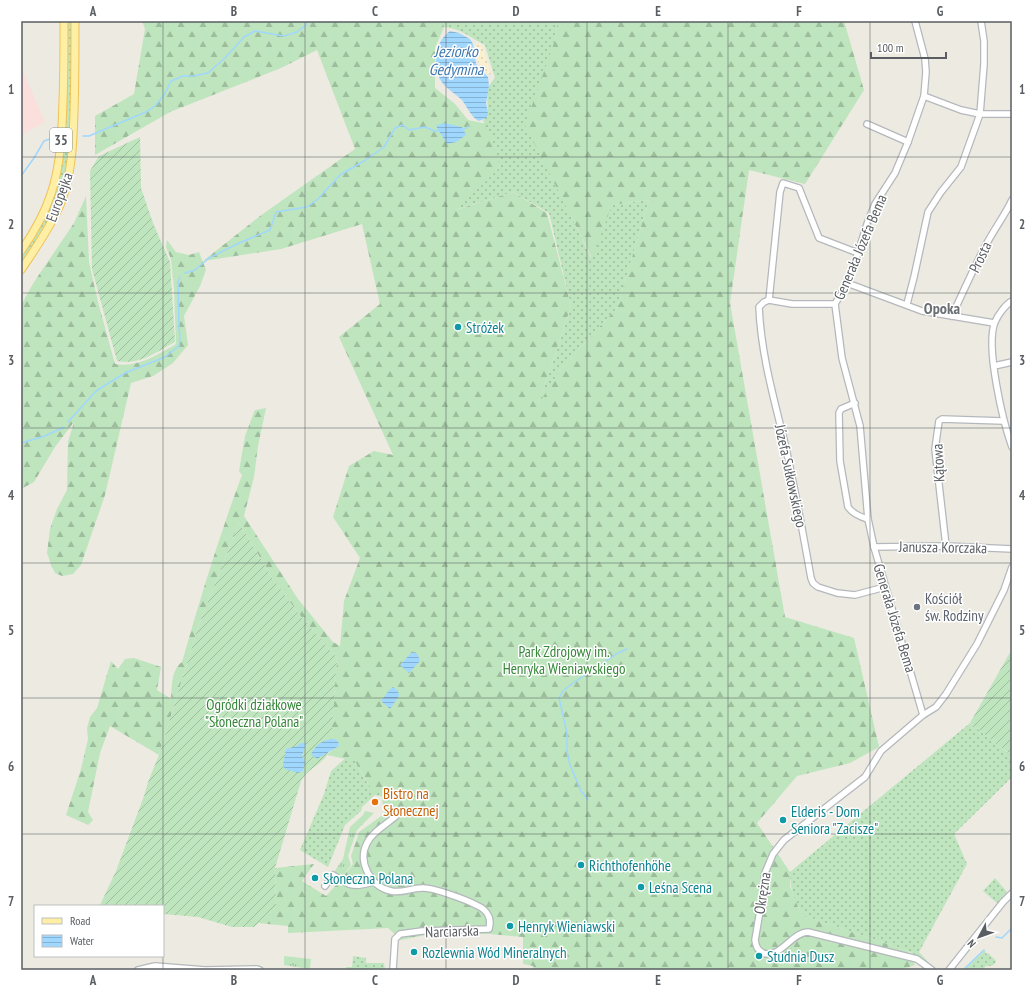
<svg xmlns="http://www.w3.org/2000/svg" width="1033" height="991" font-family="'PT Sans Narrow',sans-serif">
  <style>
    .medical { fill: #fbdfdd }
    .grass { fill: url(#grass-dots) }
    .forest { fill: url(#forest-firs) }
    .sand { fill: url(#sand-dots) }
    .park { fill: url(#park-tufts) }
    .garden { fill: url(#garden-furrows) }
    .water { fill: url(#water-rules) }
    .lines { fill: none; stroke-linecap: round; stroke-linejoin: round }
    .stream { stroke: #a0d7ff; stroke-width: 1.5 }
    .minor-casing { stroke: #b4b8bc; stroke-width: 8 }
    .major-casing { stroke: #f0c357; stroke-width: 9 }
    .minor { stroke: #fff; stroke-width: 5.5 }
    .major { stroke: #ffefa5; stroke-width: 7 }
    .grid { fill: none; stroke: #5a5e62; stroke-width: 1; stroke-opacity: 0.55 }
    .culture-dot { fill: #0f9aa8; stroke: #fff; stroke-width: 1.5 }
    .worship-dot { fill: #6b7280; stroke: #fff; stroke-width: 1.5 }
    .food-dot { fill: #e8710a; stroke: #fff; stroke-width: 1.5 }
    .labels { text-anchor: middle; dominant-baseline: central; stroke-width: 3; stroke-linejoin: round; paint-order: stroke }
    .shield { fill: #fff; stroke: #8c8e91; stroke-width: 1 }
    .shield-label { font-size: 14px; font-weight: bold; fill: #5a5e62 }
    .street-label { font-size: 15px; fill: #5a5e62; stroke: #fff }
    .culture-label { font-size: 15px; fill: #0d838f; stroke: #fff; text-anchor: start }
    .worship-label { font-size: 15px; fill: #5b616d; stroke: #fff; text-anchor: start }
    .park-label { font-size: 15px; fill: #358638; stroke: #fff }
    .food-label { font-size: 15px; fill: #c56008; stroke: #fff; text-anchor: start }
    .water-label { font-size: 16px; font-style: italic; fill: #3e78b0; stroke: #fff }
    .neighbourhood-label { font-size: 16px; font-weight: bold; fill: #6b7074; stroke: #fff }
    .neatline { fill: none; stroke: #5a5e62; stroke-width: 1.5 }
    .grid-label { font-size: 13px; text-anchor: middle; font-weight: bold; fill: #5a5e62 }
  </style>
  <defs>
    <pattern id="grass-dots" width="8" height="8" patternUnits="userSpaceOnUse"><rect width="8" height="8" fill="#bee5bd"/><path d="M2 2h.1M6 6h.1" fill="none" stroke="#9dbd9d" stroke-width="1.8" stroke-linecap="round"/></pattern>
    <pattern id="forest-firs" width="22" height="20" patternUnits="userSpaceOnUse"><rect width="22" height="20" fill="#bee5bd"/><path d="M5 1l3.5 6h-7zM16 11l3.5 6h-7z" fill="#9dbd9d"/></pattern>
    <pattern id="sand-dots" width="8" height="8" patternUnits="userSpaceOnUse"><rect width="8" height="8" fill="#faefcf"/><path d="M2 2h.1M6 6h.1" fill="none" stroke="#d9cfb4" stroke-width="1.8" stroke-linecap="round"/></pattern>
    <pattern id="park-tufts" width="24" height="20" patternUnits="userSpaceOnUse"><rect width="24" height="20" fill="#bee5bd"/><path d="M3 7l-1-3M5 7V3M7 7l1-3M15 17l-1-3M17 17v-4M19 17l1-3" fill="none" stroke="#9dbd9d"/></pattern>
    <pattern id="garden-furrows" width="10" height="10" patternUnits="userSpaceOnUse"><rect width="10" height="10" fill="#bee5bd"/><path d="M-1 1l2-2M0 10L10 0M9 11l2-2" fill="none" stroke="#9dbd9d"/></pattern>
    <pattern id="water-rules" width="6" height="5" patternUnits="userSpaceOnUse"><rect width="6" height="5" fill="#a0d7ff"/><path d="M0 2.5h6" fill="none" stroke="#85b2d2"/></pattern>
  </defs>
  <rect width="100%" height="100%" fill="#edeae1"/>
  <polygon class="medical" points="21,67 45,122 21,135"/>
  <g class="grass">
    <path d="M 67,21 L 72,21 C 71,77 77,148 58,201 C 49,224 35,244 21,264 L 21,257 L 31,241 L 61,168 L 63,153 L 67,102 Z"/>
    <path d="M 442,21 L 558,21 L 552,52 L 561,195 L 591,258 L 612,205 L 649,200 L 617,308 L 560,370 L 537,408 L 571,306 L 549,213 L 513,192 L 455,210 L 500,167 L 483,120 C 492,114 484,96 489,86 C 490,83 493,81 495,78 L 485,45 C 471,38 460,28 444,27 Z"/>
    <path d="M 970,723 L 1012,756 L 1012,777 L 954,834 L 967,864 L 919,952 L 930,964 L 922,958 L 908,951 L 804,916 C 794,902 790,889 790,872 Z"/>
    <polygon points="348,756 355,761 368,784 384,773 394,799 375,795 362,807 361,811 345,825 328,867 300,850 324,794 331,771"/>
    <polygon points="995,878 1007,892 997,903 983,891"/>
    <path d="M 985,950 L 986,954 L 988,953 L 996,961 C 995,966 990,966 986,966 L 984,968 L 986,970 L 968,970 L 966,968 Z"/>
    <polygon points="353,956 366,958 366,963 384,963 385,970 346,970 346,967 352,967"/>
  </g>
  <g class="forest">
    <path d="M 142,21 L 442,21 L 444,27 L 435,48 L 435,88 L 455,104 L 468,120 L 487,124 L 500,167 L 456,210 L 513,192 L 547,213 L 571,306 L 538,405 L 560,370 L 617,308 L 649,200 L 612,205 L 592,258 L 525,125 L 553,46 L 558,21 L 844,21 L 864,90 L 805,184 L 749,170 L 730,303 L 785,617 L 854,638 L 879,747 L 850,763 L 797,776 L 757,823 L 790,872 L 790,886 L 798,907 L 804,916 L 908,951 L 915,965 L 900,970 L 534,970 L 533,966 L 523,964 L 523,937 L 489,934 L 431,934 L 401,940 L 388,928 L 288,933 L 288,926 L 258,923 L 276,907 L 275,868 L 314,864 L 302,881 L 326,896 L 338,883 L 353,864 L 351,856 L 359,832 L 384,814 L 381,791 L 375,795 L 355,761 L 327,755 L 332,750 L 339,746 L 335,739 L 331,739 L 337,658 L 298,613 L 273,579 L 239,523 L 199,624 L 159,755 L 110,726 L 100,753 L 88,812 L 93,820 L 88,825 L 66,815 L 81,769 L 88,739 L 87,728 L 90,717 L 97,708 L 111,661 L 118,669 L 125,659 L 134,658 L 161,667 L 157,690 L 171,699 C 172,687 171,670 182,662 C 200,599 219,536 242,475 L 239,471 L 245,436 L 255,410 L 266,408 L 258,446 L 254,477 L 244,516 L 298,599 L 333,642 L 340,646 L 344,601 L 360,558 L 333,517 L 349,466 L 374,451 L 393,455 L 339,337 L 380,304 L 362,224 L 281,249 L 203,261 L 260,216 L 355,149 L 317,50 L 281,68 L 170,112 L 95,155 L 95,116 L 134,94 L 145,29 Z"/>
    <path d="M 86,196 L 89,262 L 98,302 L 115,364 C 138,368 157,355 176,344 L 174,289 L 171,259 L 166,247 L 167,240 L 176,252 L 189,255 L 199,252 L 206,270 L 200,286 L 184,316 L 188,345 L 173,363 L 153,376 L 131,383 L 105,495 L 81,565 L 73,574 L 62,576 L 55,573 L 52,567 L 47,553 L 50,529 L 57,509 L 67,490 L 68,442 L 74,422 L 55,447 L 34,482 L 21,489 L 21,305 L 34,282 L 74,223 Z"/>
  </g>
  <path class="sand" d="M 477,42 L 483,47 L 491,74 L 489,75 C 480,66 471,56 477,42 Z"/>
  <g class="park">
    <polygon points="365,811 374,813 357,830 348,856 351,865 341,879 334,872 343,859 350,827 363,815"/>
    <polygon points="284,956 311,959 310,969 284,965"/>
  </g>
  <g class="garden">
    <path d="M 140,137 L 141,188 L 153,223 L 170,262 L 175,342 C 156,352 139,366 117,361 L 92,269 L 90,171 L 99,156 Z"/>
    <path d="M 239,523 L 273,579 L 298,613 L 337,658 L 331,743 C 330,747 329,752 327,755 C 320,766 308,768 301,781 L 275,868 L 276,907 L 254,927 L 232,927 L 198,917 L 163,914 L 163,906 L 100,905 L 116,871 L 144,796 L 148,782 L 159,755 L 199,624 Z"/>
    <polygon points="1012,649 1012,756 970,723"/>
  </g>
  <g class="water">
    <path d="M 450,31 L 459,33 L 470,39 L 473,44 L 476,64 L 488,77 L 489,86 L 486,103 L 488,114 L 486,118 L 479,121 C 472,118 467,107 462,100 C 457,95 450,91 445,86 C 431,71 433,43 450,31 Z"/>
    <polygon points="444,123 462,127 466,135 456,142 447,144 436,126"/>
    <polygon points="415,652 418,655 420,661 409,673 400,665 411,653"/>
    <polygon points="393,687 398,691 399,696 390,709 381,701 390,689"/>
    <path d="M 335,739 L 338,741 L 339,746 L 317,759 L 311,754 C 316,744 324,739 335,739 Z"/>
    <polygon points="301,743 306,743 302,756 305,762 303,771 298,773 285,769 283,765 286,749 297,746"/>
  </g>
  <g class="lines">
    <g class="stream">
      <polyline points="463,130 469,126"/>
      <polyline points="83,136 89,136 103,130 146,112 155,106 164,95 171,81 183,76 193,76 208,73 225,58 244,37 255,31 284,36 297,32 306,25 306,21"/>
      <polyline points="21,176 34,158 44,141 50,139"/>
      <polyline points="185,273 195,270 209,258 237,244 270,230 276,212 307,207 318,199 340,175 364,161 384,147 395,128 403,125 409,130 425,127 435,131 439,131"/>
      <polyline points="68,422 96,391 125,373 165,357 179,346 180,338 179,328 178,282 180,277"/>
      <polyline points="21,443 45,436 64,427"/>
      <polyline points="588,800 581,791 570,765 567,752 567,733 559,698 563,691 573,683 618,653 627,649"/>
      <polyline points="996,937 1002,938 1012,928"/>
      <polyline points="963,970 984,950"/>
    </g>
    <g class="minor-casing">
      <g id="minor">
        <polyline points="915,21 925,59 926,72 924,96 908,142 895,173 875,204 867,224 858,253 847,283 835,304 842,358 860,426 868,519 874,547 923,715"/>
        <polyline points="924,96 961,110 980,114 1012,114"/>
        <polyline points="867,124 908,142"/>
        <path d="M 858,253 L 819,238 L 799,188 L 783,183 L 780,192 L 769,300 L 764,302 L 759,307 C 761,354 774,399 785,444 C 795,489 803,533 811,578 L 813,583 L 818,587 L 837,593 L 855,595 L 885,587"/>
        <polyline points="847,283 922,311 994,323"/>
        <polyline points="769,300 792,304 835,304"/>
        <path d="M 1012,301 C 1005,305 998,315 995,322 C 985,346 1003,422 1012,447"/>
        <polyline points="907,304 914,277 928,212 941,192 961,167 980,114 984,64 984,41 981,21"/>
        <path d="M 952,316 C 963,292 974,267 987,243 C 995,228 1005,215 1012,200"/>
        <polyline points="994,366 1012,362"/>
        <path d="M 855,403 L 841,409 L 839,413 L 840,461 L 848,507 C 853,514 860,517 868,519"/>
        <polyline points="946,546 935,449 939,421 942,419 1003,421"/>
        <polyline points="874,547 946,546 1012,549"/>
        <path d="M 325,886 L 333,875 C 350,886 353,888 373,882"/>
        <polyline points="138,970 155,966 205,970 257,969 260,970"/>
        <path d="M 393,970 L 395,939 L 400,934 L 422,931 L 489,929 C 490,924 491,920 488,915 C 486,911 481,907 476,905 C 467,900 434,888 424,888 C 412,887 403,894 391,891 C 371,887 357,862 367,843 C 372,832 387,824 396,816"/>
        <path d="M 932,970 L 917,959 L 808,932 C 792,932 779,960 763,953 C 757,950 756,946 755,940 L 763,893 L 765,873 L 773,854 L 784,840 L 865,777 L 881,751 L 923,715 L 936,707 L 946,694 L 977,644 L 1004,590 L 1012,567"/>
        <polyline points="949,970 1003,902 1012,893"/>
      </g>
    </g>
    <g class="major-casing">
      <g id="major">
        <path d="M 21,251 C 33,234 44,215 51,194 C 61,164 62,132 63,101 C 64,74 64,48 64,21"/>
        <path d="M 21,270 C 35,249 50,228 60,205 C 72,175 73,144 74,112 C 75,82 75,51 75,21"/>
      </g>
    </g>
    <use href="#minor" class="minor"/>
    <use href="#major" class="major"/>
  </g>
  <path class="grid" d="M 163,21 L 163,970M 305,21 L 305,970M 446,21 L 446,970M 587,21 L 587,970M 728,21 L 728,970M 870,21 L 870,970M 21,157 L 1012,157M 21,293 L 1012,293M 21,428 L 1012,428M 21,563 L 1012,563M 21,698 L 1012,698M 21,834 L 1012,834"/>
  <g class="culture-dot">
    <circle cx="458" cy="327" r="4"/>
    <circle cx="783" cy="820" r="4"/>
    <circle cx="581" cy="865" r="4"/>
    <circle cx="315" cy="878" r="4"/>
    <circle cx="641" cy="887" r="4"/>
    <circle cx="510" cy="926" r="4"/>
    <circle cx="414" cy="952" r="4"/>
    <circle cx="759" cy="956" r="4"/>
  </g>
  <circle class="worship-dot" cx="917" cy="607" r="4"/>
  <circle class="food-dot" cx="375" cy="802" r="4"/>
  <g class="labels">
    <rect class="shield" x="50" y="128" width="22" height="24" rx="3"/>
    <g class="shield-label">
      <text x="61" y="140">35</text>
    </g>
    <g class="street-label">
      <text transform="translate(59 197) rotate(-70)">Europejka</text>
      <text transform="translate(860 247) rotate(-67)">Generała Józefa Bema</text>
      <text transform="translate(980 257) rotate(-64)">Prosta</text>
      <text transform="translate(938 463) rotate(-93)">Kątowa</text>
      <text transform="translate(791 476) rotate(78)">Józefa Sułkowskiego</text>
      <text transform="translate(943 547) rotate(1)">Janusza Korczaka</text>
      <text transform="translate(895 618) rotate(73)">Generała Józefa Bema</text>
      <text transform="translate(762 893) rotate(-81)">Okrężna</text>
      <text transform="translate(452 931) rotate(-2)">Narciarska</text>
    </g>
    <g class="culture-label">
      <text x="466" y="327">Stróżek</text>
      <text x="791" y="811">Elderis - Dom<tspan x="791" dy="17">Seniora "Zacisze"</tspan></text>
      <text x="589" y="865">Richthofenhöhe</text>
      <text x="323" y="878">Słoneczna Polana</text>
      <text x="649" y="887">Leśna Scena</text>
      <text x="518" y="926">Henryk Wieniawski</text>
      <text x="422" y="952">Rozlewnia Wód Mineralnych</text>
      <text x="767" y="956">Studnia Dusz</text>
    </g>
    <g class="worship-label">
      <text x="925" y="598">Kościół<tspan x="925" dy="17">św. Rodziny</tspan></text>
    </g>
    <g class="park-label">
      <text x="564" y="651">Park Zdrojowy im.<tspan x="564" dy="17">Henryka Wieniawskiego</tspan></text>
      <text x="254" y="704">Ogródki działkowe<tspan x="254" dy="17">"Słoneczna Polana"</tspan></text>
    </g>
    <g class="food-label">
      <text x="383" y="793">Bistro na<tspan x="383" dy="17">Słonecznej</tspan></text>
    </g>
    <g class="water-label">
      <text x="456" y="51">Jeziorko<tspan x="456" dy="18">Gedymina</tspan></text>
    </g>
    <g class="neighbourhood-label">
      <text x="942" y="308">Opoka</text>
    </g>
  </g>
  <rect width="1033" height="991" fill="none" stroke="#ffffff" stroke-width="44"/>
  <rect x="34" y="905" width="130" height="52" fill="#ffffff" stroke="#bdbfc0"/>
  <rect x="42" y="918" width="20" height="6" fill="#ffefa5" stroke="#bdbfc0"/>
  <text x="70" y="925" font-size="12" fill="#5a5e62">Road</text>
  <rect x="42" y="935" width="20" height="12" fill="url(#water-rules)" stroke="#bdbfc0"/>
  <text x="70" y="945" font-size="12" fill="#5a5e62">Water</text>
  <g transform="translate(979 937) rotate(229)" stroke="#ffffff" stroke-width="3" paint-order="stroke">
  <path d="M0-3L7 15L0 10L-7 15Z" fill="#5a5e62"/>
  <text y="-6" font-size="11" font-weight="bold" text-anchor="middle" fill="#5a5e62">N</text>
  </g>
  <path d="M871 52v6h75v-6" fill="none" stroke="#5a5e62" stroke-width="2"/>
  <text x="877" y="52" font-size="12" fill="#5a5e62" stroke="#ffffff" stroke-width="3" paint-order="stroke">100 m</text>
  <rect x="22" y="22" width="989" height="947" class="neatline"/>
  <g class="grid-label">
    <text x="93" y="16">A</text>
    <text x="234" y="16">B</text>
    <text x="375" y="16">C</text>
    <text x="516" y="16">D</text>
    <text x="658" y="16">E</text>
    <text x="799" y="16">F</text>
    <text x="940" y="16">G</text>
    <text x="11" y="94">1</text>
    <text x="1022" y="94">1</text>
    <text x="11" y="229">2</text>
    <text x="1022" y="229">2</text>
    <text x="11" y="365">3</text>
    <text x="1022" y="365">3</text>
    <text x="11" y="500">4</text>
    <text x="1022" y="500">4</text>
    <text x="11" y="635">5</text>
    <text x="1022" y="635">5</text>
    <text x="11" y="771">6</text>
    <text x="1022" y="771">6</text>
    <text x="11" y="906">7</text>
    <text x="1022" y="906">7</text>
    <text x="93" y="985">A</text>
    <text x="234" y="985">B</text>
    <text x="375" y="985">C</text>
    <text x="516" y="985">D</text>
    <text x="658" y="985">E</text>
    <text x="799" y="985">F</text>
    <text x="940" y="985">G</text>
  </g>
</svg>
